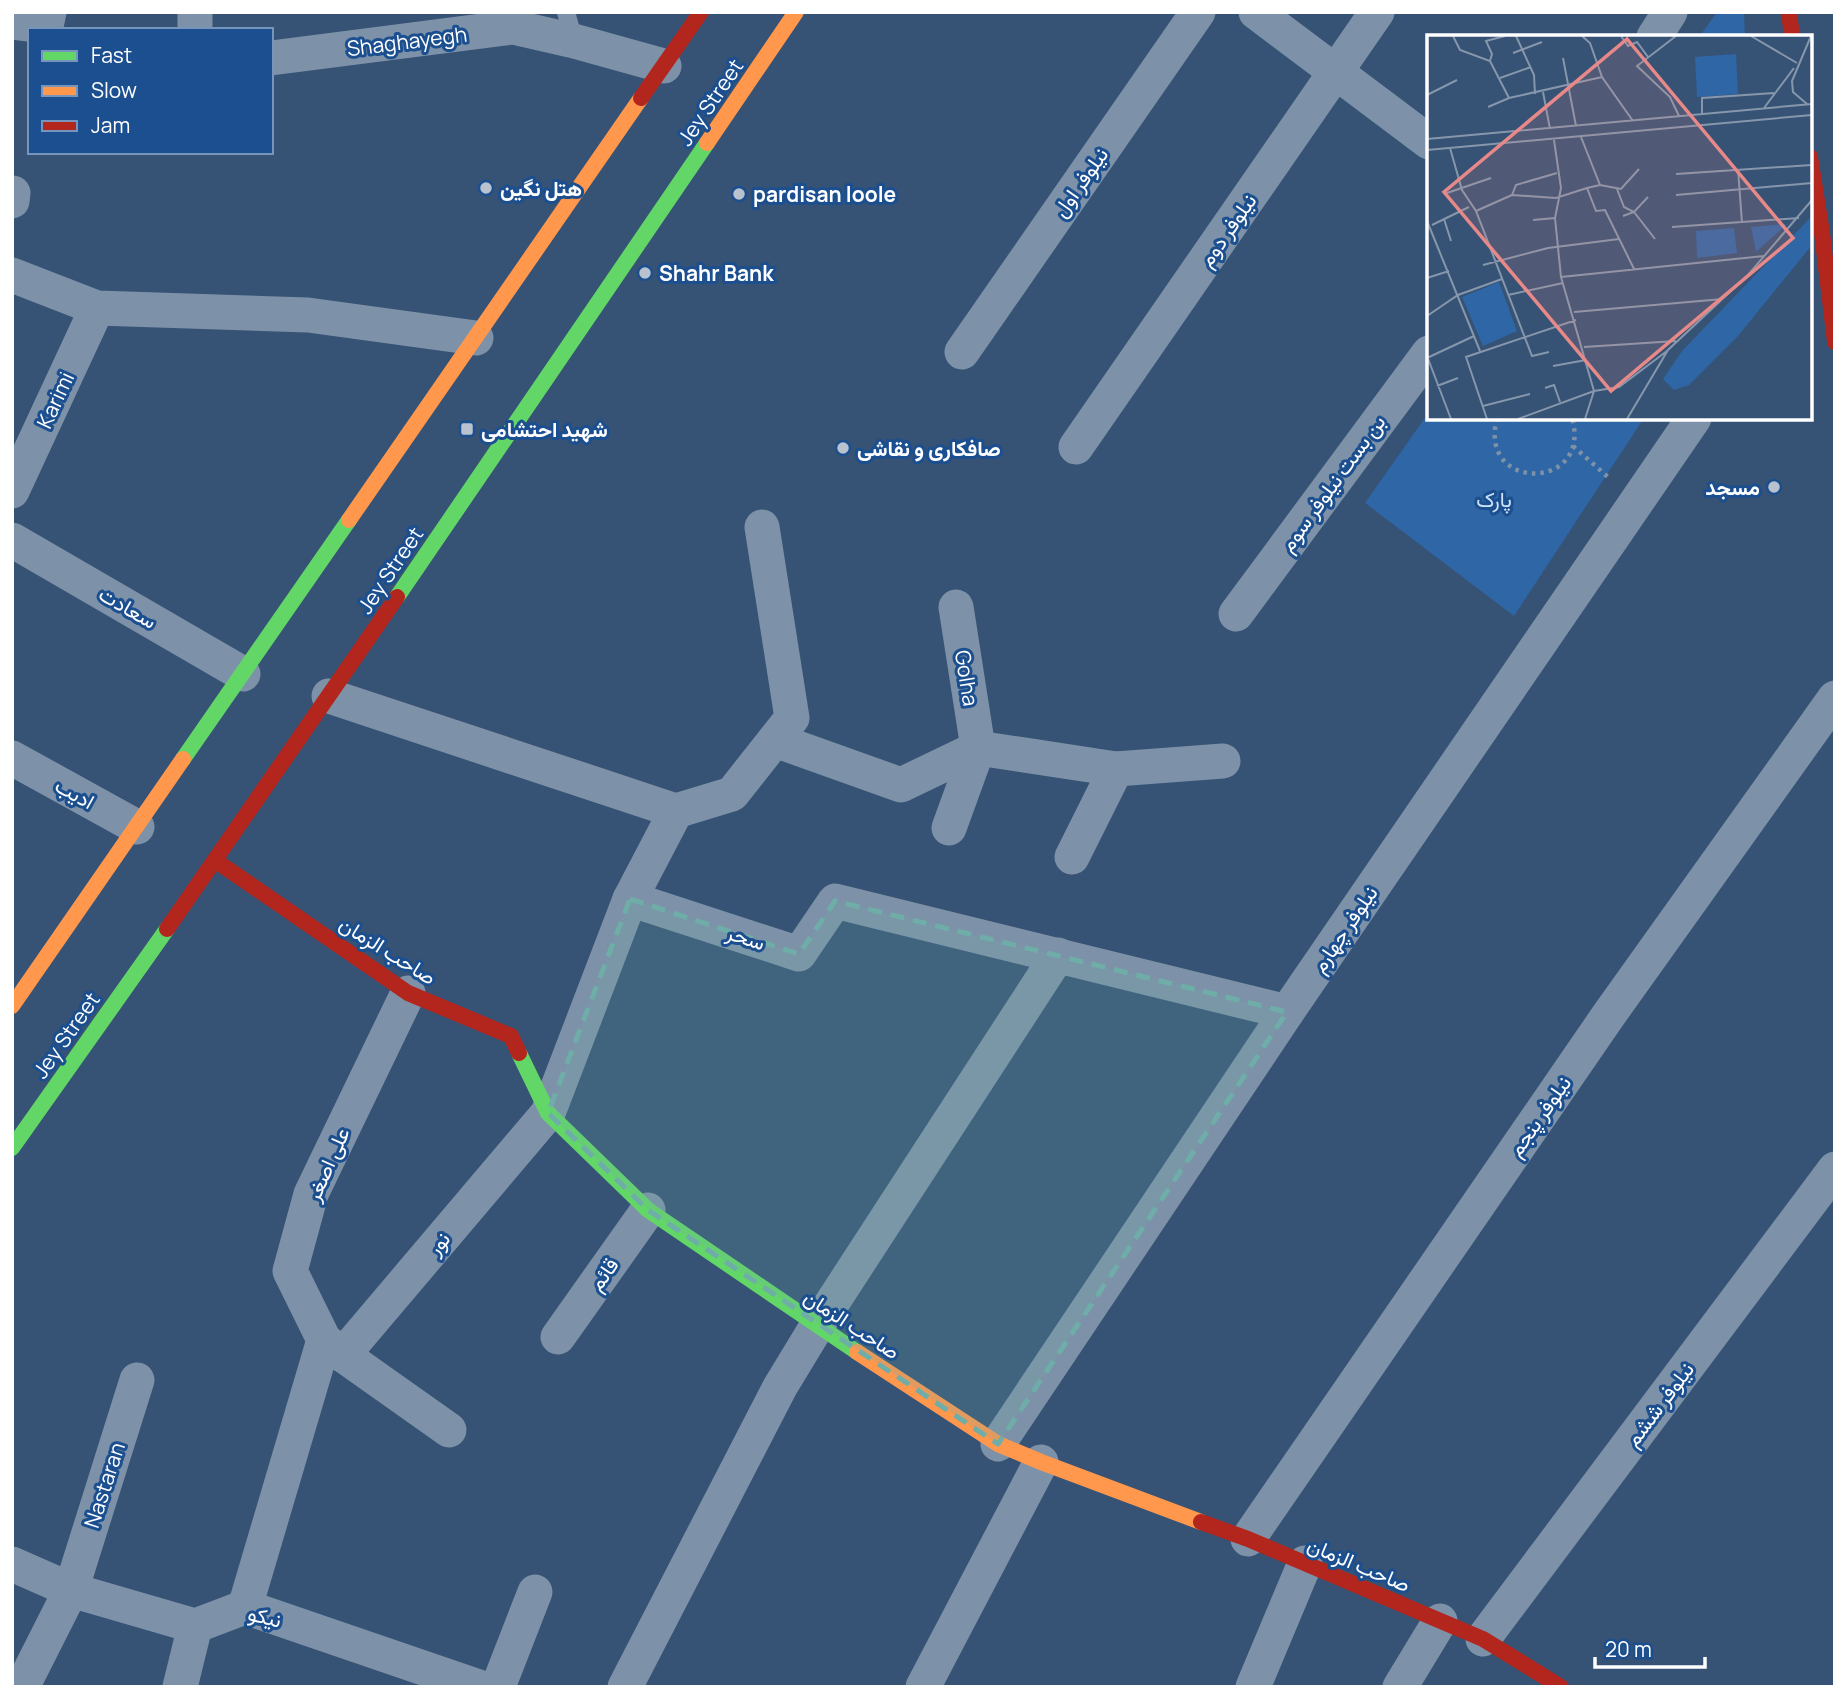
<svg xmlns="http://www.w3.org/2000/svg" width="1847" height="1699" font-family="Manrope,Vazirmatn,sans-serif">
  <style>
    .green { fill: #2f66a5 }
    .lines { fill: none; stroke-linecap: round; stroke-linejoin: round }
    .path { stroke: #7d92a8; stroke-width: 4.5; stroke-dasharray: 3.5 5; stroke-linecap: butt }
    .lane { stroke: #7d92a8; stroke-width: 18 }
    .street { stroke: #7d92a8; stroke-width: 35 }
    .fast { stroke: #63d668; stroke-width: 16 }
    .slow { stroke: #ff974d; stroke-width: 16 }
    .jam { stroke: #b3261e; stroke-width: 16 }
    .marked { fill: #6fada8; fill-opacity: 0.2; stroke: #6fada8; stroke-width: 5; stroke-dasharray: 14 9; stroke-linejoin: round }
    .poi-dot { fill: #b9c2ce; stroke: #1b4f8f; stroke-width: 2.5 }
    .labels { text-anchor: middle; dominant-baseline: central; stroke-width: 6; stroke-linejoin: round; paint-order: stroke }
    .street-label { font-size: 21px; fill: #fff; stroke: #1b4f8f }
    .poi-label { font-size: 21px; font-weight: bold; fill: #fff; stroke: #1b4f8f; text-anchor: start }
    .park-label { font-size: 21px; fill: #cfe3fa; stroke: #1b4f8f }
    .inset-road { fill: none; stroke: #8697ac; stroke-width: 2 }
    .view { fill: #e88989; fill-opacity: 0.15; stroke: #e88989; stroke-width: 3.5 }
    .inset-edge { fill: none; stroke: #fff; stroke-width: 3.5 }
  </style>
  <rect width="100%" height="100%" fill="#365274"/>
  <g class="green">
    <polygon points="1717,12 1744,12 1745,37 1699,37"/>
    <polygon points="1429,412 1429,418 1644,418 1514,616 1365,503"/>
  </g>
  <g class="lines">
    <g class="path">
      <path d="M 1497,418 C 1477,493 1593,491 1572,418"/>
      <polyline points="1573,446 1609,478"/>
    </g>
    <polyline class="lane" points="566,12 574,41"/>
    <g class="street">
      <polyline points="195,12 195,30"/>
      <polyline points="1256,12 1429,142"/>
      <polyline points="12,22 46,26 49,12"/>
      <polyline points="1654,37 1670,12"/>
      <polyline points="271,58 513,27 574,41 664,66"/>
      <polyline points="12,201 13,193"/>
      <polyline points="12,275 97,308 308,315 476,338"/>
      <polyline points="962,352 1198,12"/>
      <polyline points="1076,447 1377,12"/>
      <polyline points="12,491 97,308"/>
      <polyline points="12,540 243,674"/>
      <polyline points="1236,614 1429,353"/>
      <polyline points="329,696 676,811 630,899 799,954 835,901 1287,1012"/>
      <polyline points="775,740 901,785 978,748 1116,769 1223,761"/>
      <polyline points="12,758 137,827"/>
      <polyline points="676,811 732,794 792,718 762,527"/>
      <polyline points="949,828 978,748 956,607"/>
      <polyline points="1072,857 1116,769"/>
      <polyline points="408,993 311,1194 290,1271 324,1340 343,1355 548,1113 630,899"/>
      <polyline points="558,1337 648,1210"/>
      <polyline points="343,1355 449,1430"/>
      <polyline points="998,1444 1287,1012 1694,418"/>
      <polyline points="1248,1539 1608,1016 1835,698"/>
      <polyline points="12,1564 71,1590 195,1626 245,1607 479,1687"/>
      <polyline points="245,1607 324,1340"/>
      <polyline points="1483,1639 1835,1169"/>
      <polyline points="22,1687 71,1590 137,1380"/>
      <polyline points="180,1687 195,1626"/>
      <polyline points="498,1687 535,1592"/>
      <polyline points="625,1687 780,1387 817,1326 1058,955"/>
      <polyline points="923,1687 1041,1462"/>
      <polyline points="1253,1687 1305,1563"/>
      <polyline points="1400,1687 1440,1621"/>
    </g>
    <g class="fast">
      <polyline points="397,597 707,143"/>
      <polyline points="183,759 349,520"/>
      <polyline points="519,1053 548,1113 648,1210 857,1352"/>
      <polyline points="12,1148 167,929"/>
    </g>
    <g class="slow">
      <polyline points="707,143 796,12"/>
      <polyline points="349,520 641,98"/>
      <polyline points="12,1006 183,759"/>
      <polyline points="857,1352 998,1444 1041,1462 1201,1522"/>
    </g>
    <g class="jam">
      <polyline points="1789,12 1792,37"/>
      <polyline points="641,98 701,12"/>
      <polyline points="1810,157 1822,233 1835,342"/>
      <polyline points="216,861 408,993 511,1036 519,1053"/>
      <polyline points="167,929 397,597"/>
      <polyline points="1201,1522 1248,1539 1483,1639 1561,1687"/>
    </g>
  </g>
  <path class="marked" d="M 630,899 L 799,954 L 835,901 L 1287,1012 L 998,1444 L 648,1210 L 548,1113 Z"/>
  <g class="poi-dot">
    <circle cx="486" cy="188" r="7"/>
    <circle cx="739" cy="194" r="7"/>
    <circle cx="645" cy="273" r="7"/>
    <rect x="460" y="422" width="14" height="14" rx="3.5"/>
    <circle cx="843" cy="448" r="7"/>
    <circle cx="1774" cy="487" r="7"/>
  </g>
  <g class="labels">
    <g class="street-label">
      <text transform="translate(407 41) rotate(-7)">Shaghayegh</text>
      <text transform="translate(710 102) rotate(-56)">Jey Street</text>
      <text transform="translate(1080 182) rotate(-55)">نیلوفر اول</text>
      <text transform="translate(1227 230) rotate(-55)">نیلوفر دوم</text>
      <text transform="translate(55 400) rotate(-65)">Karimi</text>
      <text transform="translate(1332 483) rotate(-54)">بن بست نیلوفر سوم</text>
      <text transform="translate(390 570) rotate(-56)">Jey Street</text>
      <text transform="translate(128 607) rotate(30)">سعادت</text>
      <text transform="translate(967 678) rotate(81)">Golha</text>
      <text transform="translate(75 793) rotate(29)">ادیب</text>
      <text transform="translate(1344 929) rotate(-56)">نیلوفر چهارم</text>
      <text transform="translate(746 937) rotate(18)">سحر</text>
      <text transform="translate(388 950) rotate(32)">صاحب الزمان</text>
      <text transform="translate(66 1035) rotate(-55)">Jey Street</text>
      <text transform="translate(1539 1116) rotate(-55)">نیلوفر پنجم</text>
      <text transform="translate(327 1164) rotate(-66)">علی اصغر</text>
      <text transform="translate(438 1243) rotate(-50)">نور</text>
      <text transform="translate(603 1274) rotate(-55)">قائم</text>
      <text transform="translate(852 1324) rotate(33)">صاحب الزمان</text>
      <text transform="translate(1659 1404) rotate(-53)">نیلوفر ششم</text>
      <text transform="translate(104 1485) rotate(-72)">Nastaran</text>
      <text transform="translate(1359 1564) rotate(23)">صاحب الزمان</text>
      <text transform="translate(265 1616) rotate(14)">نیکو</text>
    </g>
    <g class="poi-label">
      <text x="500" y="188">هتل نگین</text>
      <text x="753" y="194">pardisan loole</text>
      <text x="659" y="273">Shahr Bank</text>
      <text x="481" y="429">شهید احتشامی</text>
      <text x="857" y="448">صافکاری و نقاشی</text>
      <text x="1760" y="487" text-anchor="end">مسجد</text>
    </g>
    <g class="park-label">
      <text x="1494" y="499">پارک</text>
    </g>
  </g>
  <g transform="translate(1427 35)">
    <rect width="385" height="385" fill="#365274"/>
    <path d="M 309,19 L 311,59 L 270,62 L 268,22 ZM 385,181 L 385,210 L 311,301 L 262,350 L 247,355 L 236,344 L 255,316 ZM 360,189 L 329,217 L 324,192 ZM 307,193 L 310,218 L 270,223 L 269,196 ZM 72,247 L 90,296 L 56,311 L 35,262 Z" fill="#2f66a5"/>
    <path class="inset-road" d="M 26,1 L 33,15 L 63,26 L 82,63M 89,1 L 107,40 L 108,59M 155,1 L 163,8 L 175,42 L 206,86M 194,1 L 201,11 L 210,7 L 221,22M 249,1 L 210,31 L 243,62 L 252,81M 324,1 L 370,28M 86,18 L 115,7M 136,23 L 149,91M 63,26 L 65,19 L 59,6 L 78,1M 73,43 L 104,32M 116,57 L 123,94M 0,60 L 30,45M 380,69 L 366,57 L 365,46 L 384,1M 61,72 L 82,63 L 175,42M 337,73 L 367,33M 275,79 L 275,63 L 347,58M 154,102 L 173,150 L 160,153 L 169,176 L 178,175 L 207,234M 0,104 L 385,69M 127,105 L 134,153 L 128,183 L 134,242 L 167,356 L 158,384M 23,113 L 35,155 L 49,176 L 105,321 L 122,317M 0,115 L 385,80M 311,134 L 315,188M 249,139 L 385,130M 173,150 L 194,154 L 212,134M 190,154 L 197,172 L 207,177 L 228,204M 17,159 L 64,143M 85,160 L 129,163 L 160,153M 85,160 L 89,150 L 130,138M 249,160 L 385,148M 49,176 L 85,160M 196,181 L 207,177 L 221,162M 17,184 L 24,206M 106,185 L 128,183M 0,186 L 53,316M 5,190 L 42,172M 245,192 L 372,183M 56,230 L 121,213 L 192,204M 134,242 L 337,221M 0,243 L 22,236M 81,260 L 136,248M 147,277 L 296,264M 0,281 L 31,260 L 75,244M 157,312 L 249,306M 0,321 L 24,384M 0,323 L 47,301M 126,331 L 159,325M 10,351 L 31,343M 118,353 L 127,350 L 133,367M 56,371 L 103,359M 60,384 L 39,322 L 149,285M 91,384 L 167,356 L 192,352 L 240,316M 200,384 L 241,315 L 321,240 L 385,165"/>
    <path class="view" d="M 200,4 L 366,203 L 184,356 L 17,157 Z"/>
    <rect width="385" height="385" class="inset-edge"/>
  </g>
  <rect width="1847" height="1699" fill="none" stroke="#ffffff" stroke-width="28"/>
  <rect x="28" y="28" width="245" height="126" fill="#1b4f8f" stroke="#7695bc" stroke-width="2"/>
  <rect x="42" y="51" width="35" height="10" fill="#63d668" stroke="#7695bc" stroke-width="2"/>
  <text x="91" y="63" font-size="21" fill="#ffffff">Fast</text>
  <rect x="42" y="86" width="35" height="10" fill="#ff974d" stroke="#7695bc" stroke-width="2"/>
  <text x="91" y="98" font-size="21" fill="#ffffff">Slow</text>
  <rect x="42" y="121" width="35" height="10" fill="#b3261e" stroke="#7695bc" stroke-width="2"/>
  <text x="91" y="133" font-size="21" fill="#ffffff">Jam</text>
  <path d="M1595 1657v10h110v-10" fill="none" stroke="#ffffff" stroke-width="3.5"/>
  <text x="1605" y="1657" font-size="21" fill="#ffffff" stroke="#1b4f8f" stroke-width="5" paint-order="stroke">20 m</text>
</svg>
